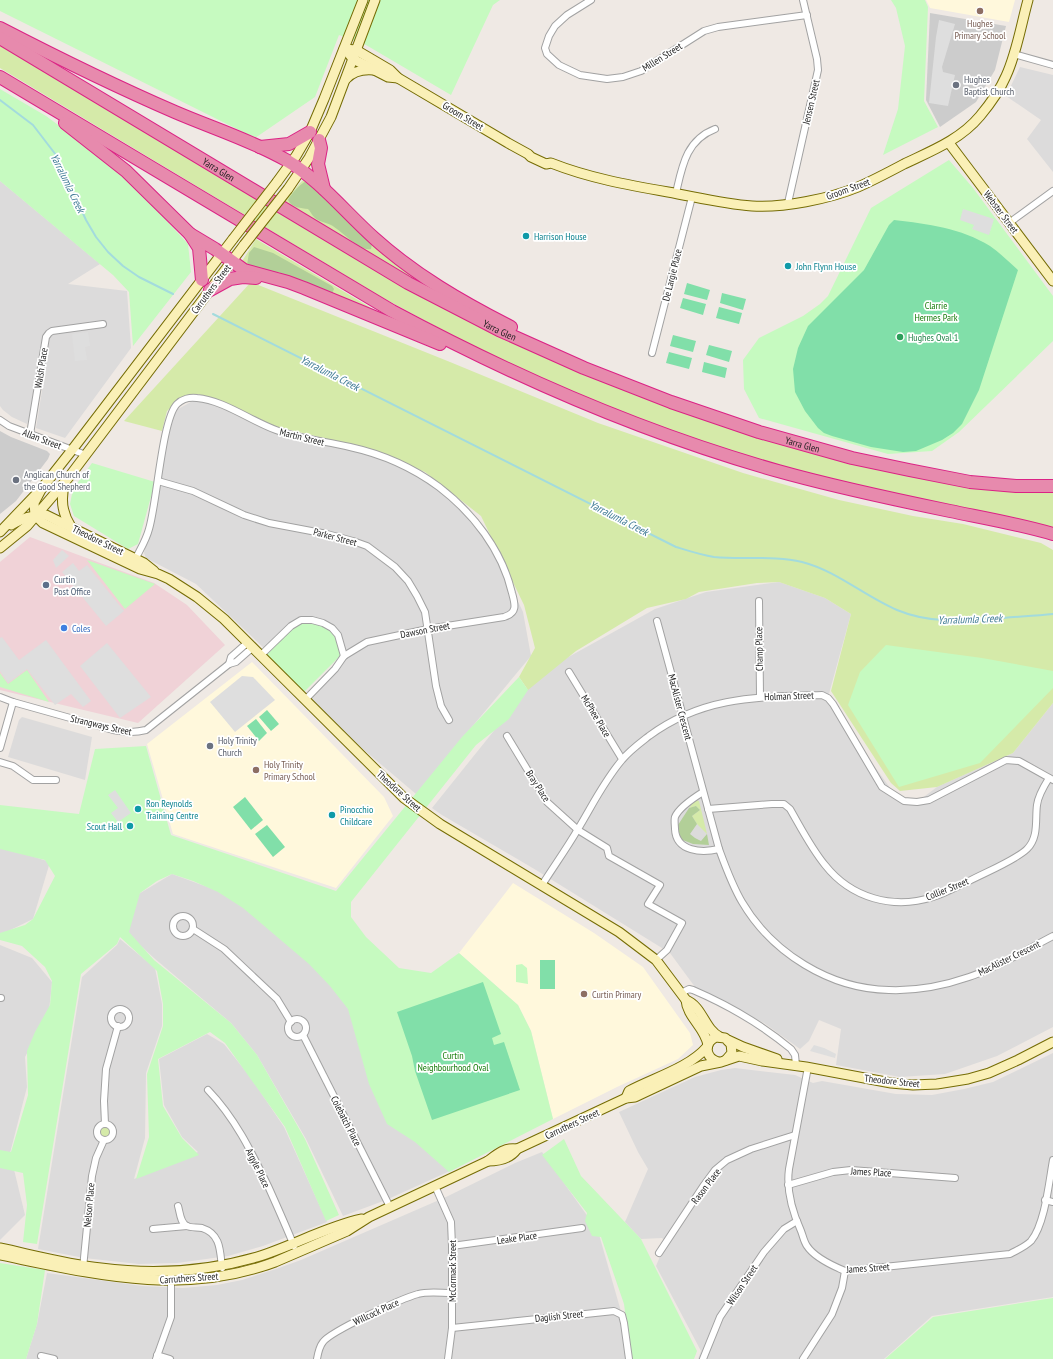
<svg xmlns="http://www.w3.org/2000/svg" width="1053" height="1359" font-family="'PT Sans Narrow',sans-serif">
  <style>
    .residential { fill: #dcdbdb }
    .commercial { fill: #f0d2d7 }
    .education { fill: #fff8dc }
    .religious { fill: #ccc }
    .grass { fill: #d5eaa9 }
    .forest { fill: #b2cf98 }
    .park { fill: #c6fac0 }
    .pitch { fill: #81dfa9 }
    .parking { fill: #dedede }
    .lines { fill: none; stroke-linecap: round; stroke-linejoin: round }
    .stream { stroke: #a3dbdd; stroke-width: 2 }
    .street-casing { stroke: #a2a2a2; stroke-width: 8 }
    .secondary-casing { stroke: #756c04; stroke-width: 11 }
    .highway-casing { stroke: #db2385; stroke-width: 14 }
    .street { stroke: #fff; stroke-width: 6 }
    .secondary { stroke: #faf0b7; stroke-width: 9 }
    .highway { stroke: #e78aad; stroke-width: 12 }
    .secondary-bridge-casing { stroke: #756c04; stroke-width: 11; stroke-linecap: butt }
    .secondary-bridge { stroke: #faf0b7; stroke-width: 9 }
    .education-dot { fill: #8d6e63; stroke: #fff; stroke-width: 1.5 }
    .worship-dot { fill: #6b7280; stroke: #fff; stroke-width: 1.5 }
    .culture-dot { fill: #0f9aa8; stroke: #fff; stroke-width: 1.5 }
    .leisure-dot { fill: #2e9e5b; stroke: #fff; stroke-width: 1.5 }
    .service-dot { fill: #5c6f8a; stroke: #fff; stroke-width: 1.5 }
    .shop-dot { fill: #3f7fe0; stroke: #fff; stroke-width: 1.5 }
    .labels { text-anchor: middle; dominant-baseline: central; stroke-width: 3.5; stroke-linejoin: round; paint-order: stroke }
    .education-label { font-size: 10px; fill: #785e54; stroke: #fff; text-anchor: start }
    .street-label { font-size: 10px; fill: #1e1e1e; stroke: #fff }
    .worship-label { font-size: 10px; fill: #5b616d; stroke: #fff; text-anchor: start }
    .culture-label { font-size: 10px; fill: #0d838f; stroke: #fff; text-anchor: start }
    .park-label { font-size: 10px; fill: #177d0b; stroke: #fff }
    .leisure-label { font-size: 10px; fill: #27864d; stroke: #fff; text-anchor: start }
    .service-label { font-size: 10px; fill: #4e5e75; stroke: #fff; text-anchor: start }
    .shop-label { font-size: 10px; fill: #366cbe; stroke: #fff; text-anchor: start }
    .water-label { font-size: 11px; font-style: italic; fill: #417c96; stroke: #fff }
  </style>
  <rect width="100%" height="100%" fill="#efe9e4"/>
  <g class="residential">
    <polygon points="1020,67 1053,75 1053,172 1027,139 1041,120 1006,96"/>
    <polygon points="0,181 100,264 68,284 127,291 131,348 65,438 36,428 45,372 44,350 34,385 30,415 27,424 12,417 3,410 0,406"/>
    <polygon points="198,398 294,437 376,454 419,473 464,507 490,542 523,612 531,656 416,794 305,700 344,656 332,628 302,620 266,650 196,584 146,558 144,553 171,413"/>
    <polygon points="779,582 825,598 851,614 827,701 896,796 917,802 937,787 1013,753 1053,703 1053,1027 997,1056 945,1074 900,1077 836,1065 841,1029 819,1020 809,1041 800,1049 764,1023 695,987 670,953 536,870 442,815 432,808 529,687 563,660 655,609 706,592"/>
    <polygon points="22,717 92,737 85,780 8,757 19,720"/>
    <polygon points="0,846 50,862 33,919 0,935"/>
    <polygon points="172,874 243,900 343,995 424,1143 452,1170 386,1200 343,1216 306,1139 257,1055 231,1023 154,958 125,931 137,895"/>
    <polygon points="120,939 155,968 162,1004 162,1026 146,1073 145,1138 134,1179 198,1152 182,1137 164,1105 159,1059 207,1034 224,1044 251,1078 284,1127 327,1222 263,1246 228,1256 177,1263 139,1264 84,1258 38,1249 82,977 117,945"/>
    <polygon points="0,945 32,958 52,982 49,1011 25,1057 27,1087 10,1153 25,1215 0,1240"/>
    <polygon points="1053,1053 1053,1297 932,1316 884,1359 698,1359 701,1351 656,1266 666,1242 662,1238 641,1239 625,1222 648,1169 638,1152 619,1112 695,1077 721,1070 735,1068 795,1075 813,1083 822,1081 896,1094 932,1095 964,1089 993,1082"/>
    <polygon points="542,1152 598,1231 622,1315 629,1359 26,1359 37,1324 47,1273 142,1286 183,1288 217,1285 242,1280 276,1269 301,1260 446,1197 515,1163"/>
  </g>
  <polygon class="commercial" points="30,537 154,583 187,605 225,645 138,723 0,690 0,562"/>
  <g class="education">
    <polygon points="926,0 1015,0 1009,22 930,8"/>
    <polygon points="252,662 384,797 393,816 336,888 173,834 147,744"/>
    <polygon points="513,883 594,933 643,967 690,1033 693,1045 678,1059 617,1087 553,1119 531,1031 518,1005 459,953"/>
  </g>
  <g class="religious">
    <polygon points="930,13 1006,26 995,70 976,102 940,127 926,100"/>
    <polygon points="0,431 11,437 47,451 50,454 48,459 16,501 0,514"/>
  </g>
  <g class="grass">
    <polygon points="0,44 422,296 795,447 1053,490 1053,530 782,468 645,424 511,365 463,341 383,298 0,68"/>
    <polygon points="305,179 438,293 382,262 284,202 301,182"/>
    <polygon points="256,239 368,306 383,316 241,263"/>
    <polygon points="251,282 450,362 598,423 743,473 839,500 913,516 963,524 1041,543 1053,550 1053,703 1013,753 937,787 900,791 891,783 831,691 851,614 825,598 779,582 757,583 699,592 686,599 647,608 576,651 528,690 519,677 535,648 524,605 481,516 425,472 373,450 274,426 198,394 180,399 167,411 162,431 124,421"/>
    <polygon points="695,800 699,801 707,834 697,824 692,816 700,810 696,806 689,808"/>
    <circle cx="105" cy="1132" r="6"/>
  </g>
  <g class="forest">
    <path d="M 306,181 L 309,182 L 372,244 L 371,249 C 360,252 341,230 331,225 C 325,222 319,222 314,217 C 312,215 310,211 308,209 C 301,208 292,208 288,200 C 292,193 299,185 306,181 Z"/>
    <polygon points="254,247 273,253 332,286 334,289 332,294 288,279 279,272 269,273 247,265 249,253"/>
    <polygon points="696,806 700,810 692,816 697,824 690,834 695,838 701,841 707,834 709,845 693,844 680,839 678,825 689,808"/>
  </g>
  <g class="park">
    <polygon points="0,0 500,0 493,5 451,95 366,45 339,35 315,97 255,138 0,11"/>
    <polygon points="891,0 925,0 928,7 924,101 938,127 883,155 898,109 905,46 896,8"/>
    <polygon points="0,89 46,116 123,173 188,244 191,272 133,346 129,292 113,275 0,181"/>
    <polygon points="949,160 973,188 1053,296 1053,341 959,432 932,451 888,454 759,418 744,389 743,360 759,338 803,316 820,304 828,296 871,208"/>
    <polygon points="92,463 155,482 138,544 128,549 74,516 70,504 73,489"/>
    <polygon points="87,560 155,584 125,609"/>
    <path d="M 312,622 C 331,627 335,636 344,652 L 304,692 L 265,655 L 293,628 L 303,623 Z"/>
    <polygon points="886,645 982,658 1053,671 1053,688 980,763 899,787 848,705 860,672"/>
    <polygon points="27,670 49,702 0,687 0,673 8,684"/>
    <polygon points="519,677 528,690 509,719 476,745 351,902 351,917 366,937 399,968 431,973 459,953 518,1005 531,1031 553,1119 449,1172 415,1142 387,1124 369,1084 348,1009 330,986 309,964 243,908 218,892 193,881 172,874 157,881 140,893 129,932 154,960 231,1023 257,1055 305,1139 339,1215 326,1221 285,1127 225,1043 210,1032 158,1059 163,1106 182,1138 199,1155 136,1179 149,1137 147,1074 163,1026 163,1004 157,971 120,937 117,944 81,974 37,1244 23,1242 27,1205 23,1173 0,1168 0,1150 11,1152 28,1095 27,1051 35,1032 50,1005 52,981 45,967 22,946 0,940 0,933 25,925 33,919 55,876 45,860 0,849 0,805 79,814 95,749 146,746 171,835 336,891 462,737"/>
    <polygon points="522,964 527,968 528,984 516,982 516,965"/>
    <polygon points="564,1139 581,1176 641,1239 697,1351 694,1359 631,1359 624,1304 601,1237 592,1236 585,1221 587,1213 542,1155"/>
    <polygon points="0,1263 45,1270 37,1324 26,1359 0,1359"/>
    <polygon points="1053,1298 1053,1359 885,1359 933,1317"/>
  </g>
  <g class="pitch">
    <path d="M 894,220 C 928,224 961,228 990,246 C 1000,253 1009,262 1018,270 L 979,390 L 962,424 L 953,433 L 942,440 L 916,451 L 903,452 L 871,447 L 832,436 L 824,433 L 818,428 L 805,411 L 795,392 L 793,369 L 798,348 L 808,326 L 864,270 L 889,225 Z"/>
    <polygon points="687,283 710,290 707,300 684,294"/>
    <polygon points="722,293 746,299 743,310 720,303"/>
    <polygon points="683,298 706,304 703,315 680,308"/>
    <polygon points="719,307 742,313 739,324 716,318"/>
    <polygon points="673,335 696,341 693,352 670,346"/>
    <polygon points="709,345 732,351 729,362 706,355"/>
    <polygon points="669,352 692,358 689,369 666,363"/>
    <polygon points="704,362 727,368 725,378 702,372"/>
    <polygon points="267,710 279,724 271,731 259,717"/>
    <polygon points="256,719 267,733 259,741 247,726"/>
    <polygon points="245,797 263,820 251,830 233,807"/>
    <polygon points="267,825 285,847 273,857 255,834"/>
    <rect x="540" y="960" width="15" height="29"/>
    <polygon points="483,982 501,1034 492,1038 494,1045 504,1042 520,1090 432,1120 415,1071 412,1056 397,1012"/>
  </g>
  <g class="parking">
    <polygon points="939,20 955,24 942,67 943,72 955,75 948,106 929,103 936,37"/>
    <polygon points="963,209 994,219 989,235 972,229 974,225 960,220"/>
    <polygon points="88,332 90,346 85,347 87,360 75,361 72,334"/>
    <polygon points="62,550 69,556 56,568 53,560"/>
    <polygon points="73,563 79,571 87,565 124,611 106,626 62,572"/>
    <polygon points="2,637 19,660 46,640 91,701 83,707 71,694 55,705 27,669 8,683 0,671 0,638"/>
    <polygon points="107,643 151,697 120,718 80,666"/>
    <polygon points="242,676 253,677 275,700 235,732 210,702"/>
    <polygon points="115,790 131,813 118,822 111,813 118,808 108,795"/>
    <polygon points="814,1045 824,1048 836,1054 835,1058 810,1051"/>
  </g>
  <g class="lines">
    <g class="stream">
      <polyline points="0,100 33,125 56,155 86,220 96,237 108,252 123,266 139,277 173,294"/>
      <path d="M 213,314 L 676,547 C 689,551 701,555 714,557 C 743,560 774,555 802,562 C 837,571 864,596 897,610 C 928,623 959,621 992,619 C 1013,617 1033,616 1053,614"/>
    </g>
    <g class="street-casing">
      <g id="street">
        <polyline points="591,0 567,15 555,26 549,36 545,48 547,54 559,65 580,75 607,79 623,77 641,71 704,31 718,27 807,15"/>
        <polyline points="1014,54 1053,65"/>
        <path d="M 676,193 C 682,167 686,140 715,129"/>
        <polyline points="788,203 818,70 817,59 803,0"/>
        <polyline points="1009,223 1053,191"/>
        <polyline points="652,353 692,197"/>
        <polyline points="0,420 9,426 86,455"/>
        <polyline points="30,434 46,337 49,333 52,331 103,324"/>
        <polyline points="158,481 193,491 244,515 269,523 327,534 353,541 367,546 395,567 408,581 417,596 425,612 436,686 441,706 449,720"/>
        <path d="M 134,562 C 139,551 146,541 149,529 C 157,503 162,419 177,404 C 182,399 190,397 197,398 C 223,400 251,421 276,430 C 300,439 325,441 350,447 C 382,454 412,467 439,487 C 473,513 502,550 512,593 C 515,604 518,613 504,617 L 428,629 L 367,642 L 344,656 L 335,669 L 305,700"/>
        <polyline points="759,601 760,696"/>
        <path d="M 657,621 L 719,849 C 726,868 732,885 742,902 C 772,953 830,989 889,990 C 916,991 943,986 969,977 C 999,967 1026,950 1053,936"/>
        <polyline points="260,656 291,626 301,620 312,620 323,623 332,628 338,635 344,656"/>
        <polyline points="229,664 231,657 247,643"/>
        <polyline points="569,672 622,759"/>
        <path d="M 0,697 L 13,702 L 113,730 C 125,732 134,733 146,730 L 229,664 L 236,662 L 252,648"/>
        <polyline points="507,736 547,802 578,830 607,848 609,856 660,885 648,904 682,923 667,950 656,960"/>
        <polyline points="0,748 13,702"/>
        <polyline points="0,762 13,766 33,780 56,780"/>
        <path d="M 703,792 C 695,797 679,807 675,817 C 674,820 675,826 675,829 C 676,852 702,853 719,849"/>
        <path d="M 708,809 L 772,804 L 784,804 L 790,809 C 801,828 811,848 825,865 C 851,898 893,910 933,897 C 946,893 958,886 969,881 C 984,873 1016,860 1027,849 C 1039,837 1035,820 1037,805 C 1038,796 1044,786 1049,778"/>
        <path d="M 542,885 C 554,866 567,848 578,829 C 592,806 604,781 622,760 C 629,751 640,743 649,736 C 703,696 758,697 822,695 L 828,698 L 833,704 L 882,787 L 904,801 L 917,802 L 929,800 L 1006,760 L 1019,761 L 1053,780"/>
        <circle cx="183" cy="926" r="10"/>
        <polyline points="193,929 224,949 277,999 291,1022"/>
        <path d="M 681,993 L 689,989 L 693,990 C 728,1005 762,1025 791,1049 L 795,1055 L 796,1065"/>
        <polyline points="0,998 1,998"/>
        <circle cx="120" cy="1018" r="9"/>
        <circle cx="297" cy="1028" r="9"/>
        <polyline points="303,1035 390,1207"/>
        <path d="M 808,1067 L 789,1169 C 786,1191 792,1211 801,1231 C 803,1236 804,1242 807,1246 C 814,1257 833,1266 845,1271 L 1010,1254 C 1017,1250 1025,1247 1031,1241 C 1045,1224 1049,1182 1053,1160"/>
        <path d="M 208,1090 C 235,1118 251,1151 268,1186 C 277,1206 286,1226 294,1246"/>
        <polyline points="105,1124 104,1101 106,1069 118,1026"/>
        <circle cx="105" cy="1132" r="8"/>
        <polyline points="788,1185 833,1172 851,1170 955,1178"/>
        <polyline points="435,1186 451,1222 452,1246 452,1328 448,1359"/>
        <polyline points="1045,1200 1053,1202"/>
        <path d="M 178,1206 C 180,1212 180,1223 187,1226 C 190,1228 198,1227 202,1228 C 221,1234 220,1251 222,1268"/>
        <polyline points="153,1229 187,1226"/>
        <polyline points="452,1246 582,1228"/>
        <polyline points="659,1253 704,1185 715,1170 727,1160 751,1149 795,1135"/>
        <polyline points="83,1268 92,1176 96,1158 104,1140"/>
        <polyline points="452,1328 614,1311 622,1315 624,1323 629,1359"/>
        <polyline points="157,1355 170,1359"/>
        <polyline points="41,1356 54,1359"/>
        <polyline points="156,1359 171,1317 171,1272"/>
        <path d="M 317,1359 C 318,1353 319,1347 323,1342 C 331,1331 403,1298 418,1294 C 428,1291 441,1293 452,1293"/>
        <polyline points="703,1359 720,1317 764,1252 784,1229 797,1221"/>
        <polyline points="803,1359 832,1314 842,1288 845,1271"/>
      </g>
    </g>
    <g class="secondary-casing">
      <g id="secondary">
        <path d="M 344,49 L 356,50 L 390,70 L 398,78 L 415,88 L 508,143 L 528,154 L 531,157 L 546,164 L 551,163 C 589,178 628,185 668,192 C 696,197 723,204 752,206 C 783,208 829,199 858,187 C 874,180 889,172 904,164 C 931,151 960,140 980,116 C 990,104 1000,90 1006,76 C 1017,52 1021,25 1028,0"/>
        <polyline points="349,54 353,59 388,77 398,78"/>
        <path d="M 346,79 C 353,71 364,69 374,70"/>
        <polyline points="949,143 1053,281"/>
        <polyline points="277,182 296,156 310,132 324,99 363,0"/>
        <polyline points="288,189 309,158 331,117 375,0"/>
        <path d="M 65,483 C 60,499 62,513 71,527"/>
        <path d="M 42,488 L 34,503 L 35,515 L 43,523 L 140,569 L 158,574 L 169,579 L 197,597 L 224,619 L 404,798 L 440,824 L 619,932 L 656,960 L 686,1000 C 703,1007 704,1029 720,1037"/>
        <path d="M 11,525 C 23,518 32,515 46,515 L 144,563 L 154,571"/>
        <polyline points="0,532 42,488 72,450 233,239"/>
        <polyline points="0,548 27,526 69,477 244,245"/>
        <path d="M 686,1000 C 687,1017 705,1027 708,1045"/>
        <polyline points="728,1040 743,1047 777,1059"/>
        <path d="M 718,1062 C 705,1058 703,1043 716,1037 L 725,1038 L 731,1044 L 732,1053 L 726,1060"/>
        <path d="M 626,1098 L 629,1091 C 653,1078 689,1068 707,1047"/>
        <path d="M 488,1161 C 499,1161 510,1159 517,1149 L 626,1098 L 635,1097 L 701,1066 L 721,1062 L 739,1056 L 762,1061 L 806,1067 L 891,1083 L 913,1085 L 937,1084 L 968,1079 L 989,1073 L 1018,1060 L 1053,1042"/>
        <path d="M 0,1248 C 33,1255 67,1264 101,1268 C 155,1275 205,1272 257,1257 C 293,1246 325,1227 362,1219"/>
        <path d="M 0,1255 C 93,1274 181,1297 275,1262 L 347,1231 L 369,1217 L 488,1161 C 497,1154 505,1147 517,1149"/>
      </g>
    </g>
    <g class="highway-casing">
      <g id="highway">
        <path d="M 0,28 C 58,58 115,86 175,112 C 212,128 251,140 286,160 C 320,180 345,212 374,238 C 415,275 462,302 511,327"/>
        <path id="s1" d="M 0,38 L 408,283 L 499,330 L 584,368 L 671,402 L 759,432 L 852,458 L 909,470 L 970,482 L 1016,486 L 1053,486"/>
        <path d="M 0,77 L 392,311 C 515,377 643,433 778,471 C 835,487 892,499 950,511 C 984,518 1019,524 1053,534"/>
        <polyline points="65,123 126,171 190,234 199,248 202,280"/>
        <polyline points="319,140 321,148 318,164 324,189"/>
        <polyline points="260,147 289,144 310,132"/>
        <polyline points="190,234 215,249 244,270 288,282 304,288 440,344"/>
        <polyline points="210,290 230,279 243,277 256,278"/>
      </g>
    </g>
    <use href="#street" class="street"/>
    <use href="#secondary" class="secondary"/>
    <use href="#highway" class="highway"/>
    <g class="secondary-bridge-casing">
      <g id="secondary-bridge">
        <polyline points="233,239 277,182"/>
        <polyline points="244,245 288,189"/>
      </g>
    </g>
    <use href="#secondary-bridge" class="secondary-bridge"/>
  </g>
  <g class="education-dot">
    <circle cx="980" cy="11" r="4"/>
    <circle cx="256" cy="770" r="4"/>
    <circle cx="584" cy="994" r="4"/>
  </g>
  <g class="worship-dot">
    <circle cx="956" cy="85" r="4"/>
    <circle cx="16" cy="480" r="4"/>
    <circle cx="210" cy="746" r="4"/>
  </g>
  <g class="culture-dot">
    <circle cx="526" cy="236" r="4"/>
    <circle cx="788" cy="266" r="4"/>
    <circle cx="138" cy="809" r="4"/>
    <circle cx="332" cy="815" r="4"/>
    <circle cx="130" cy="826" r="4"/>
  </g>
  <circle class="leisure-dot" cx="900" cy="337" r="4"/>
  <circle class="service-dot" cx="46" cy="585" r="4"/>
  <circle class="shop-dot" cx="64" cy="628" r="4"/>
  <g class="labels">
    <g class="education-label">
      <text x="980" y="23" text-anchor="middle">Hughes<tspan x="980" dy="12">Primary School</tspan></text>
      <text x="264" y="764">Holy Trinity<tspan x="264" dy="12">Primary School</tspan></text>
      <text x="592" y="994">Curtin Primary</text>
    </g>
    <g class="street-label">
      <text transform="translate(662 57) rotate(-32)">Millen Street</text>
      <text transform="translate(811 102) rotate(-77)">Jensen Street</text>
      <text transform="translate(463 116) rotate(31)">Groom Street</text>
      <text stroke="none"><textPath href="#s1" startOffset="255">Yarra Glen</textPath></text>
      <text transform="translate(848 189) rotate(-20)">Groom Street</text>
      <text transform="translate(1001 212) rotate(53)">Webster Street</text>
      <text transform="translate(672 275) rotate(-76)">De Largie Place</text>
      <text transform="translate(211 289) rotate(-53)">Carruthers Street</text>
      <text stroke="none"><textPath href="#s1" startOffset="579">Yarra Glen</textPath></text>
      <text transform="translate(41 368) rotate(-81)">Walsh Place</text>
      <text transform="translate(302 437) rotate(14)">Martin Street</text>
      <text transform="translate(42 439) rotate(21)">Allan Street</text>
      <text stroke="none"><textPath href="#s1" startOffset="903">Yarra Glen</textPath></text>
      <text transform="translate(335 537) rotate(15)">Parker Street</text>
      <text transform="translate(98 540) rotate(26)">Theodore Street</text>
      <text transform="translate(425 630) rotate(-11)">Dawson Street</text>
      <text transform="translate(759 649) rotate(-91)">Champ Place</text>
      <text transform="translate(789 696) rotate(-2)">Holman Street</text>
      <text transform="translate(680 707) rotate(75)">MacAlister Crescent</text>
      <text transform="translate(596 716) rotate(59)">McPhee Place</text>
      <text transform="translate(101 725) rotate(13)">Strangways Street</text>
      <text transform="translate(538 786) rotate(57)">Bray Place</text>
      <text transform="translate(399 791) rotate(42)">Theodore Street</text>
      <text transform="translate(947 889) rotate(-22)">Collier Street</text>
      <text transform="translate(1009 958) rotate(-26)">MacAlister Crescent</text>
      <text transform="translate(892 1081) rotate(6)">Theodore Street</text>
      <text transform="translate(346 1121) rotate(63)">Colebatch Place</text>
      <text transform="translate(572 1124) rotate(-25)">Carruthers Street</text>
      <text transform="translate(258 1168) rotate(64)">Argyle Place</text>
      <text transform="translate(871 1172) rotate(3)">James Place</text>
      <text transform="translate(706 1186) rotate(-53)">Rason Place</text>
      <text transform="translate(89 1205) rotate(-85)">Nelson Place</text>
      <text transform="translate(517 1238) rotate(-8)">Leake Place</text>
      <text transform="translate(868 1268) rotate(-4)">James Street</text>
      <text transform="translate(452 1271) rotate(-90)">McCormack Street</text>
      <text transform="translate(189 1278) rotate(-4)">Carruthers Street</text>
      <text transform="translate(742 1285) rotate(-56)">Wilson Street</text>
      <text transform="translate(376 1312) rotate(-25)">Willcock Place</text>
      <text transform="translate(559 1316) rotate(-6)">Daglish Street</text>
    </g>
    <g class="worship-label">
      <text x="964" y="79">Hughes<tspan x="964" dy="12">Baptist Church</tspan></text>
      <text x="24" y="474">Anglican Church of<tspan x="24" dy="12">the Good Shepherd</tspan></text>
      <text x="218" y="740">Holy Trinity<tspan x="218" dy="12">Church</tspan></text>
    </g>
    <g class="culture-label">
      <text x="534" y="236">Harrison House</text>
      <text x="796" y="266">John Flynn House</text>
      <text x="146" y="803">Ron Reynolds<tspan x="146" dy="12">Training Centre</tspan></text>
      <text x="340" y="809">Pinocchio<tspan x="340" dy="12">Childcare</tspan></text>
      <text x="122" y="826" text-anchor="end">Scout Hall</text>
    </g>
    <g class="park-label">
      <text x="936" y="305">Clarrie<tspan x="936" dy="12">Hermes Park</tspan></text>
      <text x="453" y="1055">Curtin<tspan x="453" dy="12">Neighbourhood Oval</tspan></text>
    </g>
    <g class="leisure-label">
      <text x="908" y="337">Hughes Oval 1</text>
    </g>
    <g class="service-label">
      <text x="54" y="579">Curtin<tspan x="54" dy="12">Post Office</tspan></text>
    </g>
    <g class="shop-label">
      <text x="72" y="628">Coles</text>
    </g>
    <g class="water-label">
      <text transform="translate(68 183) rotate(64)">Yarralumla Creek</text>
      <text transform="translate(330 373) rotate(27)">Yarralumla Creek</text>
      <text transform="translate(619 518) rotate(27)">Yarralumla Creek</text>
      <text transform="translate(970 619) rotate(-2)">Yarralumla Creek</text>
    </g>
  </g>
</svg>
